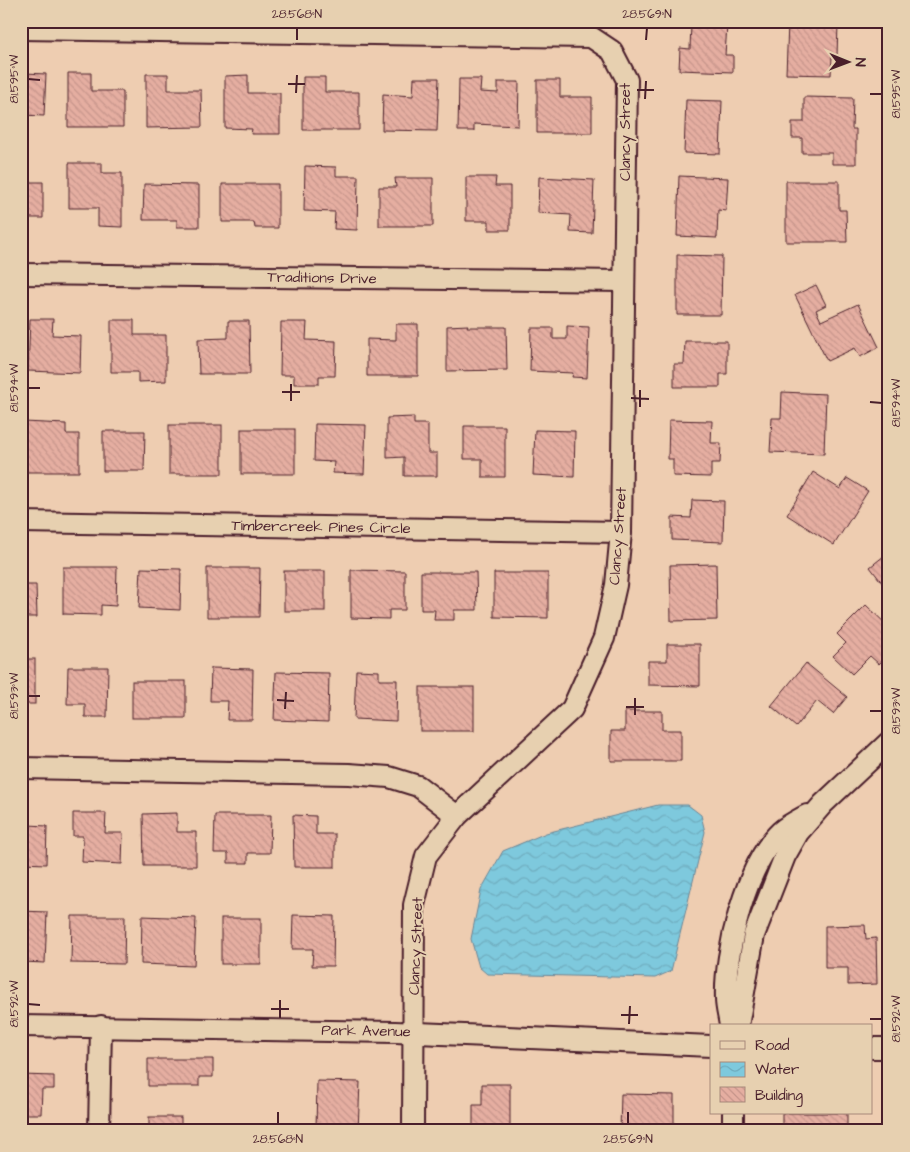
<svg xmlns="http://www.w3.org/2000/svg" width="910" height="1152" font-family="'Architects Daughter',sans-serif">
  <style>
    .water { fill: url(#water-waves); stroke: #698596 }
    .building { fill: url(#building-back-hatch); stroke: #4a1f2b }
    .lines { fill: none; stroke-linecap: round; stroke-linejoin: round }
    .minor-casing { stroke: #4a1f2b; stroke-width: 24 }
    .minor { stroke: #e7d0b0; stroke-width: 20 }
    .ticks { fill: none; stroke: #4a1f2b; stroke-width: 2 }
    .labels { text-anchor: middle; dominant-baseline: central; stroke-width: 4; stroke-linejoin: round; paint-order: stroke }
    .street-label { font-size: 15px; fill: #4a1f2b; stroke: #e7d0b0 }
    .neatline { fill: none; stroke: #4a1f2b; stroke-width: 2 }
    .ticks-label { font-size: 12px; text-anchor: middle; fill: #4a1f2b }
  </style>
  <defs>
    <pattern id="water-waves" width="16" height="10" patternUnits="userSpaceOnUse" patternTransform="scale(1.25)"><rect width="16" height="10" fill="#7ec9dd"/><path d="M0 5q4-4 8 0t8 0" fill="none" stroke="#6eacbe"/></pattern>
    <pattern id="building-back-hatch" width="6" height="6" patternUnits="userSpaceOnUse" patternTransform="scale(1.25)"><rect width="6" height="6" fill="#e5aea1"/><path d="M-1 5l2 2M0 0l6 6M5-1l2 2" fill="none" stroke="#c6958b"/></pattern>
  </defs>
  <rect width="100%" height="100%" fill="#eecdb1"/>
  <filter id="ink" filterUnits="userSpaceOnUse"><feTurbulence type="fractalNoise" baseFrequency=".02" numOctaves="2"/><feDisplacementMap in="SourceGraphic" scale="10" xChannelSelector="R" yChannelSelector="G"/><feConvolveMatrix kernelMatrix="1 2 1 2 8 2 1 2 1" color-interpolation-filters="sRGB"/></filter>
  <g filter="url(#ink)">
    <polygon class="water" points="658,805 688,805 701,815 705,832 671,971 655,978 487,974 479,967 471,939 481,890 503,851 546,833"/>
    <g class="building">
      <polygon points="788,23 838,24 837,56 832,56 831,75 786,74"/>
      <polygon points="691,24 727,25 725,55 733,55 733,72 679,70 680,48 690,49"/>
      <polygon points="24,73 46,74 44,116 21,115 21,79 24,80"/>
      <polygon points="68,73 91,73 91,91 123,91 123,127 68,127"/>
      <polygon points="146,74 168,74 168,90 201,90 202,127 146,128"/>
      <polygon points="248,75 248,93 280,93 280,134 251,134 252,129 225,128 225,76"/>
      <polygon points="303,77 325,77 325,92 359,92 359,130 303,130"/>
      <polygon points="414,78 439,78 437,131 382,130 383,94 413,96"/>
      <polygon points="459,79 481,79 480,92 498,93 498,82 519,82 518,126 474,124 474,131 458,131"/>
      <polygon points="537,80 560,80 560,97 592,97 592,133 537,133"/>
      <polygon points="804,97 853,98 852,129 856,129 856,164 832,164 832,153 802,153 802,138 792,138 792,122 804,122"/>
      <polygon points="686,100 722,101 720,154 684,153"/>
      <polygon points="69,163 102,163 102,173 122,173 122,227 98,226 98,208 69,208"/>
      <polygon points="305,166 336,167 336,176 358,176 357,230 334,229 335,212 304,211"/>
      <polygon points="679,176 728,178 726,211 718,210 717,238 677,236"/>
      <polygon points="466,177 496,177 495,186 510,186 510,230 489,230 489,221 466,221"/>
      <polygon points="539,177 594,180 592,233 570,232 571,215 538,213"/>
      <polygon points="395,178 433,178 433,226 379,226 379,187 396,187"/>
      <polygon points="786,181 839,181 839,210 846,210 847,242 786,242"/>
      <polygon points="21,182 43,182 43,218 24,218 24,223 21,223"/>
      <polygon points="144,184 199,185 199,227 177,227 177,220 143,220"/>
      <polygon points="222,184 278,184 278,228 255,228 254,222 222,222"/>
      <polygon points="677,255 722,256 721,315 677,315"/>
      <polygon points="816,285 826,305 816,310 821,321 858,304 879,347 860,357 855,348 827,361 795,295"/>
      <polygon points="30,319 53,319 52,335 81,336 80,373 28,371"/>
      <polygon points="111,320 134,320 134,335 166,335 166,381 138,382 138,372 111,372"/>
      <polygon points="228,321 249,321 250,374 199,374 198,339 228,338"/>
      <polygon points="281,322 307,322 306,340 336,341 335,376 319,376 319,384 294,384 294,375 280,375"/>
      <polygon points="396,324 418,324 418,376 367,376 367,339 396,340"/>
      <polygon points="468,325 467,327 506,327 507,370 447,371 447,326"/>
      <polygon points="567,326 589,327 587,378 572,377 573,373 530,371 531,328 553,328 553,339 567,339"/>
      <polygon points="685,341 727,341 727,374 720,374 720,387 674,387 674,364 684,364"/>
      <polygon points="782,392 826,394 824,454 770,452 772,418 781,418"/>
      <polygon points="414,417 414,424 428,424 428,453 437,453 437,476 404,476 404,457 387,458 387,418"/>
      <polygon points="669,420 712,421 711,443 721,443 720,463 711,463 711,477 673,476 673,459 668,459"/>
      <polygon points="24,422 66,424 66,434 79,434 79,472 24,472"/>
      <polygon points="315,424 366,425 364,474 333,473 334,462 314,461"/>
      <rect x="169" y="425" width="53" height="49"/>
      <polygon points="464,426 505,426 505,477 482,477 482,459 464,459"/>
      <rect x="241" y="429" width="54" height="45"/>
      <polygon points="535,430 575,431 574,477 533,475"/>
      <polygon points="103,431 145,431 144,471 103,471"/>
      <polygon points="813,472 840,489 847,478 868,491 834,545 787,515"/>
      <polygon points="692,500 724,501 723,542 672,540 672,517 691,518"/>
      <polygon points="889,552 889,592 870,567"/>
      <polygon points="716,564 717,620 671,621 670,565"/>
      <polygon points="63,567 117,567 116,606 101,605 101,615 63,614"/>
      <polygon points="141,568 181,569 180,610 139,608"/>
      <polygon points="207,568 260,568 259,617 207,617"/>
      <polygon points="351,570 405,571 405,610 389,610 389,619 351,618"/>
      <rect x="284" y="571" width="41" height="40"/>
      <polygon points="421,572 476,572 477,610 454,610 454,620 434,620 435,610 421,610"/>
      <polygon points="494,573 548,573 548,618 494,617"/>
      <polygon points="21,585 36,585 37,617 21,617"/>
      <polygon points="866,605 889,627 889,654 879,664 870,656 852,674 833,656 846,643 837,634"/>
      <polygon points="667,644 700,644 700,686 648,685 648,661 667,661"/>
      <rect x="21" y="659" width="14" height="45"/>
      <polygon points="806,663 847,697 833,714 817,701 796,727 771,706"/>
      <polygon points="68,667 108,667 107,717 85,717 85,704 67,704"/>
      <polygon points="211,668 253,669 252,720 227,720 228,701 210,701"/>
      <polygon points="356,670 379,671 379,680 397,680 396,721 354,719"/>
      <polygon points="276,672 329,673 328,722 274,720"/>
      <rect x="132" y="681" width="54" height="37"/>
      <rect x="420" y="687" width="54" height="44"/>
      <polygon points="625,711 662,711 662,730 681,730 681,761 611,761 611,731 625,731"/>
      <polygon points="21,812 28,812 28,825 47,826 46,864 21,863"/>
      <polygon points="73,813 106,813 105,833 123,833 122,864 82,862 83,836 73,836"/>
      <polygon points="177,813 177,832 196,832 196,866 144,866 143,814"/>
      <polygon points="215,815 271,815 270,853 248,853 248,863 228,863 228,853 214,853"/>
      <polygon points="293,815 316,816 316,834 335,834 335,867 294,867"/>
      <polygon points="21,911 47,912 45,963 22,962"/>
      <polygon points="293,915 334,916 333,966 312,966 313,949 292,949"/>
      <polygon points="72,916 125,916 124,964 71,963"/>
      <polygon points="142,916 196,918 194,966 141,964"/>
      <rect x="221" y="918" width="40" height="46"/>
      <polygon points="865,925 866,939 876,938 877,984 848,985 848,968 825,968 825,926"/>
      <polygon points="148,1059 213,1059 213,1077 199,1077 199,1086 148,1086"/>
      <polygon points="21,1075 54,1076 54,1089 42,1089 41,1114 21,1114"/>
      <polygon points="317,1081 360,1082 358,1131 316,1129"/>
      <polygon points="482,1084 510,1084 510,1131 473,1131 473,1105 482,1105"/>
      <polygon points="621,1094 674,1095 674,1131 620,1131"/>
      <rect x="782" y="1113" width="65" height="18"/>
      <rect x="149" y="1117" width="32" height="14"/>
    </g>
    <g class="lines">
      <g class="minor-casing">
        <g id="minor">
          <polyline points="21,29 591,37 612,51 627,80 621,532 616,585 604,638 572,709 457,816 426,856 414,905 413,1131"/>
          <polyline points="21,274 624,281"/>
          <polyline points="21,522 621,532"/>
          <polyline points="21,768 349,774 389,777 418,786 457,816"/>
          <polyline points="21,1026 395,1032 711,1046"/>
          <path d="M 730,1026 C 729,1017 726,1008 726,999 C 724,953 746,864 781,831 C 788,825 798,820 807,815"/>
          <polyline points="738,1026 754,935 785,856 798,833 823,804 889,742"/>
          <polyline points="871,1048 889,1048"/>
          <polyline points="99,1131 101,1026"/>
          <polyline points="733,1131 733,1113"/>
        </g>
      </g>
      <use href="#minor" class="minor"/>
    </g>
  </g>
  <path class="ticks" d="M 297,40 L 297,28M 646,40 L 647,28M 28,79 L 40,80M 288,84 L 305,84M 637,90 L 654,90M 296,93 L 297,75M 870,94 L 882,94M 645,99 L 646,81M 28,388 L 40,388M 282,392 L 300,392M 631,398 L 649,399M 291,401 L 291,384M 870,402 L 882,403M 640,407 L 640,390M 28,696 L 40,696M 277,700 L 294,701M 626,707 L 644,707M 285,709 L 286,692M 870,711 L 882,711M 635,715 L 635,698M 28,1004 L 40,1005M 271,1009 L 289,1009M 621,1015 L 638,1015M 280,1018 L 280,1000M 870,1019 L 882,1019M 629,1024 L 630,1006M 278,1124 L 278,1112M 628,1124 L 628,1112"/>
  <g class="labels">
    <g class="street-label">
      <text transform="translate(625 132) rotate(-90)">Clancy Street</text>
      <text transform="translate(322 278) rotate(1)">Traditions Drive</text>
      <text transform="translate(321 527) rotate(1)">Timbercreek Pines Circle</text>
      <text transform="translate(618 536) rotate(-86)">Clancy Street</text>
      <text transform="translate(416 946) rotate(-88)">Clancy Street</text>
      <text transform="translate(366 1031) rotate(1)">Park Avenue</text>
    </g>
  </g>
  <rect width="910" height="1152" fill="none" stroke="#e7d0b0" stroke-width="55"/>
  <rect x="710" y="1024" width="162" height="90" fill="#e7d0b0" stroke="#a8897b"/>
  <rect x="720" y="1041" width="25" height="8" fill="#e7d0b0" stroke="#a8897b"/>
  <text x="755" y="1050" font-size="15" fill="#4a1f2b">Road</text>
  <rect x="720" y="1062" width="25" height="15" fill="url(#water-waves)" stroke="#a8897b"/>
  <text x="755" y="1074" font-size="15" fill="#4a1f2b">Water</text>
  <rect x="720" y="1087" width="25" height="15" fill="url(#building-back-hatch)" stroke="#a8897b"/>
  <text x="755" y="1100" font-size="15" fill="#4a1f2b">Building</text>
  <g transform="translate(848 62) rotate(91)" stroke="#e7d0b0" stroke-width="4" paint-order="stroke">
  <path d="M0-4L9 19L0 12L-9 19Z" fill="#4a1f2b"/>
  <text y="-8" font-size="14" font-weight="bold" text-anchor="middle" fill="#4a1f2b">N</text>
  </g>
  <rect x="28" y="28" width="854" height="1096" class="neatline"/>
  <g class="ticks-label">
    <text x="297" y="18">28.568°N</text>
    <text x="647" y="18">28.569°N</text>
    <text transform="translate(14 79) rotate(-90)" y="4">81.595°W</text>
    <text transform="translate(896 94) rotate(-90)" y="4">81.595°W</text>
    <text transform="translate(14 388) rotate(-90)" y="4">81.594°W</text>
    <text transform="translate(896 403) rotate(-90)" y="4">81.594°W</text>
    <text transform="translate(14 696) rotate(-90)" y="4">81.593°W</text>
    <text transform="translate(896 711) rotate(-90)" y="4">81.593°W</text>
    <text transform="translate(14 1004) rotate(-90)" y="4">81.592°W</text>
    <text transform="translate(896 1019) rotate(-90)" y="4">81.592°W</text>
    <text x="278" y="1143">28.568°N</text>
    <text x="628" y="1143">28.569°N</text>
  </g>
</svg>
